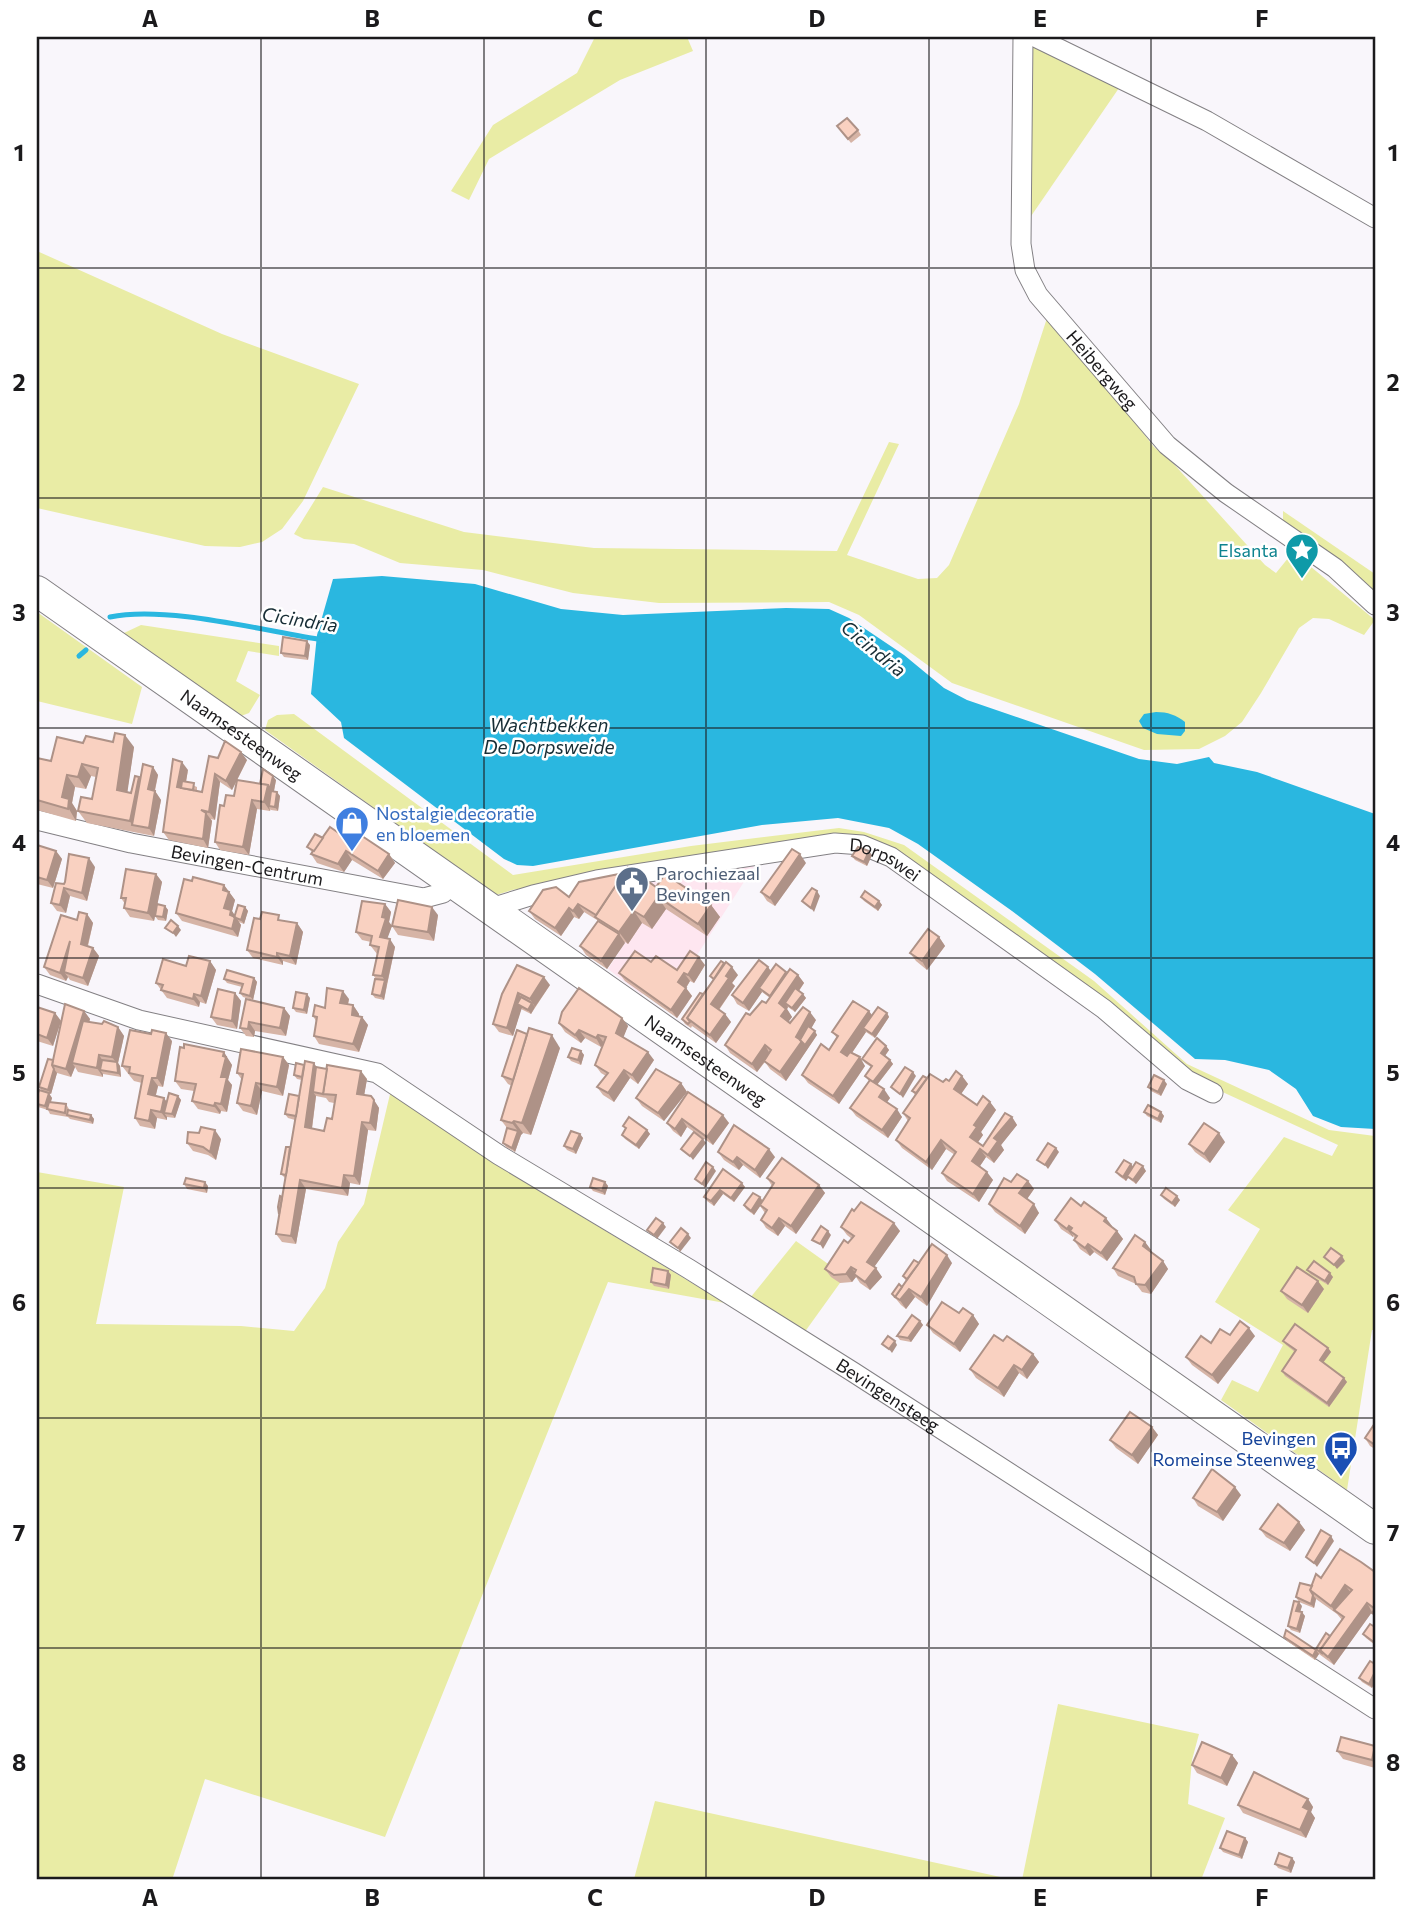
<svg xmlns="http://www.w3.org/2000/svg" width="1412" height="1917" font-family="Commissioner,sans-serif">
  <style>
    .education { fill: #fee6f0 }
    .green { fill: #e9eca5 }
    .water { fill: #2ab7e0 }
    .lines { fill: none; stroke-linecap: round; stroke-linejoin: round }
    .stream { stroke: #2ab7e0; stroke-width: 5 }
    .street-casing { stroke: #838084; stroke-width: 21 }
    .primary-casing { stroke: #838084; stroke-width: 32 }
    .street { stroke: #fff; stroke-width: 19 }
    .primary { stroke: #fff; stroke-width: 30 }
    .wall { fill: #d6b4a6; fill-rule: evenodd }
    .shaded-wall { fill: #ae9287 }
    .building { fill: #f9d1c1; stroke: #ae9287; stroke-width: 2 }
    .grid { fill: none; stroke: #1b1a1c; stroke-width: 2; stroke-opacity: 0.55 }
    .labels { text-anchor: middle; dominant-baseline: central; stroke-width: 5; stroke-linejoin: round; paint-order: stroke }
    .street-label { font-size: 18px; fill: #1b1a1c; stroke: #fff }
    .culture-label { font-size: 18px; fill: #0d838f; stroke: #fff; text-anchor: end }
    .shop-label { font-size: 18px; fill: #366cbe; stroke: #fff; text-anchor: start }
    .service-label { font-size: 18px; fill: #4e5e75; stroke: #fff; text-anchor: start }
    .transit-label { font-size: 18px; fill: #164399; stroke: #fff; text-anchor: end }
    .water-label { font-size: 19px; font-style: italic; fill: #172d35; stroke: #fff }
    .neatline { fill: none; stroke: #1b1a1c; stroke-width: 2.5 }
    .grid-label { font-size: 23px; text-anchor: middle; font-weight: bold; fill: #1b1a1c }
  </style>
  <rect width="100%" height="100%" fill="#f9f6fb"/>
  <polygon class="education" points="756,863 683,977 661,963 642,995 608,969 625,943 636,880"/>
  <g class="green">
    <polygon points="595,37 687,37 693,51 620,80 489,159 469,200 451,191 493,125 577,73"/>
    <polygon points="1032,45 1119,88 1027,222"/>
    <polygon points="37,251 222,334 359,384 303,501 282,529 262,542 240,547 205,546 37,508"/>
    <polygon points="1047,318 1095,371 1154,447 1172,462 1265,565 1276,573 1293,552 1375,620 1364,635 1329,619 1313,618 1299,628 1261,693 1242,722 1225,736 1199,749 1144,750 952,683 859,615 829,602 659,603 573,593 483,570 400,563 354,544 304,539 294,534 323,487 464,532 594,548 837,551 889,442 899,444 847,555 918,579 937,578 949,565 1019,404"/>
    <polygon points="1283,511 1375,574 1375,601 1283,523"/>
    <polygon points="37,612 142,687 132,724 37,701"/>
    <polygon points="141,625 279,646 279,656 248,651 236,681 260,695 249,713 241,716 124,633"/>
    <polygon points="294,714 513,875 691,846 839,828 864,832 904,845 1094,981 1187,1064 1329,1130 1375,1136 1375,1330 1372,1330 1347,1490 1221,1400 1232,1380 1258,1392 1283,1345 1215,1302 1260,1229 1228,1210 1284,1137 1332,1156 1338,1145 1179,1072 875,844 686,859 512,890 496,895 265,730 268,720 277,715"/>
    <polygon points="391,1090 498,1166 725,1303 608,1282 385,1837 205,1779 172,1880 37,1880 37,1172 124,1187 96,1324 241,1326 294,1331 325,1288 338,1242 364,1204"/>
    <polygon points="796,1241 845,1276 804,1333 750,1298"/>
    <polygon points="1058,1704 1199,1734 1192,1760 1188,1804 1225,1818 1201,1880 1022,1880"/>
    <polygon points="655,1801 1014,1880 634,1879"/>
  </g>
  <g class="water">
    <polygon points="382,576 475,584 561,609 623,615 786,608 829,609 849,618 904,655 944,688 967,700 1139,759 1177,764 1209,757 1214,763 1257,772 1375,814 1375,1129 1341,1127 1313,1116 1296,1089 1269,1070 1225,1060 1195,1059 1095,974 1012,911 918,844 889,828 838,818 762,825 533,866 517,865 504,859 344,738 341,722 311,694 317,635 333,579"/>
    <path d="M 1156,712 C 1168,712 1176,715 1185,722 L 1185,731 L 1181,736 L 1157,734 L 1143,728 L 1139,721 L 1144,714 Z"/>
  </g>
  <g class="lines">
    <g class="stream">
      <path d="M 110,617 C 166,605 264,631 323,640"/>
      <polyline points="79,656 86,650"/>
    </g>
    <g class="street-casing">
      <g id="street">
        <path id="s1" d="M 1023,37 L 1021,244 L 1025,270 L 1038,295 L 1167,445 L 1226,493 L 1335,568 L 1375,605"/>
        <polyline points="1035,37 1207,121 1375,218"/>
        <path id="s2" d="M 37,820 L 131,843 L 424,898 L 443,893 L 453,882"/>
        <path id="s3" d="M 491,908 L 533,895 L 597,880 L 835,843 L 862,845 L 891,857 L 1104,1009 L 1187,1080 L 1213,1093"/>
        <path id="s4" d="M 37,984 L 139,1020 L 377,1073 L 499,1155 L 689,1269 L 853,1372 L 1375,1709"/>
      </g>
    </g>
    <g class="primary-casing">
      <g id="primary">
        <path id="s5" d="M 37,591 L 1375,1529"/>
      </g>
    </g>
    <use href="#street" class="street"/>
    <use href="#primary" class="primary"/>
  </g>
  <g class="wall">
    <polygon points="837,126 858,130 861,135 851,143"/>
    <polygon points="310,645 308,660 284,657 281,653"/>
    <polygon points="83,743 134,747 127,792 131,793 141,780 153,767 158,775 155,791 161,800 154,836 87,823 78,811 92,799 96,777 91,776 86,789 75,787 72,803 77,811 76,821 37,810 37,761 51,761"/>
    <polygon points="218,758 247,760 232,790 220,782 215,820 211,819 212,821 208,848 169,840 163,832 188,770 186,782 197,787 197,791 202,792"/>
    <polygon points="276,780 274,791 280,796 278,811 271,810 271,809 270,811 257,809 249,855 220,850 215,842 224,806 234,796 260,784"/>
    <polygon points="323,838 346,838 389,854 395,863 383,879 352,860 344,872 317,863 311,854 313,853 307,847"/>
    <polygon points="37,845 56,851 62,859 53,888 37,884"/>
    <polygon points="872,855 867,866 855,860 852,856"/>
    <polygon points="806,863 775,906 767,901 761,892"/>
    <polygon points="95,867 87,901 70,896 66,913 57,911 51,903 64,884"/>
    <polygon points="156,874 162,882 157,905 165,906 168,910 166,921 158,920 155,916 154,921 130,917 124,908 125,904 121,898"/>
    <polygon points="224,885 235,900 232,911 235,916 245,907 248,911 244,924 239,922 241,925 238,937 182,921 176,913"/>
    <polygon points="654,886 711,905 720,917 707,936 666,909 652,929 642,923 628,944 625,942 607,969 586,955 580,946 598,921 597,920 584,912 579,919 574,917 561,936 535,919 529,911 569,897"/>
    <polygon points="861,897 879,901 882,905 878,911 864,901"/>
    <polygon points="385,904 391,912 389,922 392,926 387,938 395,947 384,1000 375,998 372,994 376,979 373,975 377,954 370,945 371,942 362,940 356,932"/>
    <polygon points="87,914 93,923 88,946 93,948 99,956 88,986 70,980 68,977 66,981 50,975 44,967 77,920"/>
    <polygon points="438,915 434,941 398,935 392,926"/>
    <polygon points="260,919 297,923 303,932 296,965 283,961 283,965 253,958 247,950"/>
    <polygon points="939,937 945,946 927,970 916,961 910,953"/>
    <polygon points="210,961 216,970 206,1004 200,1002 199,1007 167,998 156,983 186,966"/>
    <polygon points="651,962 677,970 705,965 694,983 690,981 686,988 692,996 677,1018 625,981 619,973"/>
    <polygon points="771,971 798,975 804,983 799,991 806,998 795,1012 788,1007 787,1009 792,1017 788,1022 790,1023 816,1020 811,1028 817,1035 786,1081 770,1069 765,1062 757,1072 730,1053 725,1045 750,1015 766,1003 770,998 762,992 749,1011 737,1004 732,995"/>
    <polygon points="738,975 732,983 735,986 719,1010 725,1014 731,1022 716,1043 692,1026 691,1028 685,1024 682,1019 713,980 710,976"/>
    <polygon points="254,978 257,982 253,1000 243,997 240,993 242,987 227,983 224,979"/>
    <polygon points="550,985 531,1014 521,1009 513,1036 499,1032 493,1024 502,994"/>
    <polygon points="235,993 241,1001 237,1029 217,1025 211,1017"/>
    <polygon points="310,998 307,1014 296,1012 293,1008"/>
    <polygon points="246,999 284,1008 290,1016 286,1036 255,1031 254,1037 246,1036 240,1028"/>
    <polygon points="349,999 348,1005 353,1005 359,1014 359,1016 362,1017 368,1025 359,1052 319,1044 314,1036 316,1021 313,1016 325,1008"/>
    <polygon points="37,1007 55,1013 61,1021 53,1046 37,1041"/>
    <polygon points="84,1011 90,1019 89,1022 118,1027 124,1036 118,1063 120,1066 121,1077 103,1074 103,1077 78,1072 75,1067 71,1077 57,1073 51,1094 49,1094 52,1098 51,1102 66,1104 69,1109 69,1110 91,1115 94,1119 93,1124 70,1119 68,1117 50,1114 48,1110 38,1107 37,1106 37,1097 42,1091 39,1087 53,1060"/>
    <polygon points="887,1013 889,1017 875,1038 866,1032 852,1053 865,1066 839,1104 808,1083 802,1075 829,1050 837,1038 832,1032 872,1016"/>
    <polygon points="622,1018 628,1026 623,1037 654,1060 638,1084 630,1078 614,1102 603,1095 597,1087 606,1076 601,1073 595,1065 603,1044 601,1047 585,1038 581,1043 565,1032 559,1023"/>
    <polygon points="172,1041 163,1087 158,1086 156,1095 167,1102 178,1096 181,1100 175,1118 167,1117 167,1120 157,1118 155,1129 140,1126 135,1118 142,1083 134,1081 122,1066"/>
    <polygon points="886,1046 889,1050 885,1056 890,1060 893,1064 877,1085 890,1098 887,1102 902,1117 888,1138 856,1116 850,1108 869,1081 865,1076 871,1067 865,1063 862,1059"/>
    <polygon points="560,1048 531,1135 523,1133 521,1135 515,1152 506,1147 503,1143 507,1128 501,1120 512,1086 508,1084 502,1076"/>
    <polygon points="581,1051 584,1055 581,1065 571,1061 568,1057"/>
    <polygon points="283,1057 289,1065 283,1096 262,1091 257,1115 243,1111 237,1103 242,1080 237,1073"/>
    <polygon points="229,1060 229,1061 232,1065 228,1080 232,1085 227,1112 221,1111 220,1114 198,1109 192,1101 194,1091 181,1089 175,1081"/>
    <path d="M 316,1067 L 367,1079 L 364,1095 L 371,1096 L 379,1108 L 376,1131 L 368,1130 L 360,1185 L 350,1183 L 348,1196 L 306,1189 L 296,1244 L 282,1242 L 276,1234 L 285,1178 L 281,1174 L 290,1147 L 295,1120 L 288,1118 L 285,1114 L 299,1096 L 302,1080 L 297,1079 L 294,1075 ZM 316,1096 L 326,1098 L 329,1102 L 334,1103 L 332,1119 L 324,1131 L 312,1129 Z"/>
    <polygon points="962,1076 968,1084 961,1094 977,1105 990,1102 996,1110 981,1132 983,1135 978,1142 983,1146 1012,1117 1017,1125 1001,1145 1004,1150 994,1163 986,1157 980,1166 993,1180 979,1202 947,1181 942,1173 955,1155 946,1149 932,1170 902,1148 896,1140 908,1121 903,1113 915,1095 912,1091 927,1078 943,1082"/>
    <polygon points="681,1083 687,1092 664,1121 642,1106 636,1098"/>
    <polygon points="1167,1084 1161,1096 1151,1091 1148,1087"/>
    <polygon points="688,1092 729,1123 713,1145 687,1127 681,1137 673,1131 667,1123"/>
    <polygon points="1144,1112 1161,1112 1164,1116 1161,1123 1147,1116"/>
    <polygon points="623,1126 647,1130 650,1134 639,1149 625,1139 622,1135 626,1130"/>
    <polygon points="580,1134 583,1138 576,1154 567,1150 564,1146"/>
    <polygon points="221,1139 216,1160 208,1155 193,1151 187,1143"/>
    <polygon points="1225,1142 1210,1163 1195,1152 1189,1144"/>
    <polygon points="718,1152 775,1157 760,1178 743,1165 739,1170 724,1160"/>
    <polygon points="1131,1164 1133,1167 1146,1171 1136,1184 1128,1178 1126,1181 1119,1176 1116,1172"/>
    <polygon points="723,1169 745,1187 734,1202 723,1194 714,1206 707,1201 704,1197"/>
    <polygon points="767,1178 819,1185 825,1193 796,1234 785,1226 778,1236 766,1228 761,1220 765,1213 760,1206 754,1215 746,1209 744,1205 760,1197 763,1201 772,1186"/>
    <polygon points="1028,1181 1034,1189 1027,1199 1039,1213 1025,1234 995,1212 989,1204 1011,1182"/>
    <polygon points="605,1182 608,1186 605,1195 593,1191 590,1187"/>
    <polygon points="184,1184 208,1186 207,1193 187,1189"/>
    <polygon points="1161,1195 1180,1200 1175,1207 1164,1199"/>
    <polygon points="854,1211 900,1231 874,1267 882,1277 870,1290 860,1283 856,1277 852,1282 840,1283 831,1277 825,1269 852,1239 847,1235 841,1227"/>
    <polygon points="1055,1220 1112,1226 1111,1227 1117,1231 1123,1239 1107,1261 1094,1252 1090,1256 1080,1249 1074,1240 1075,1239 1073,1236 1073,1237 1061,1229"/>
    <polygon points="1145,1242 1151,1250 1150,1252 1163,1261 1168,1269 1151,1294 1142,1292 1136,1284 1118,1276 1113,1268"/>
    <polygon points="919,1263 952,1263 927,1306 915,1297 906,1309 901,1305 892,1294 902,1287 906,1281 903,1276"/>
    <polygon points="1307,1270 1333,1277 1328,1285 1310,1274"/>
    <polygon points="668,1271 671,1275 669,1289 654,1286 651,1282"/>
    <polygon points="1324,1289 1308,1313 1287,1299 1281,1291"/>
    <polygon points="959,1313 973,1315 979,1324 960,1352 933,1333 927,1325"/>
    <polygon points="920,1321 923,1325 911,1342 900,1340 897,1336"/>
    <polygon points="1230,1335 1255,1336 1218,1384 1192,1365 1186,1357 1211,1343"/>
    <polygon points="1003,1341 1033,1354 1039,1362 1027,1379 1019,1373 1004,1397 976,1378 970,1369"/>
    <polygon points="1283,1341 1328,1348 1331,1352 1323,1363 1347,1382 1329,1407 1285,1376 1282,1371 1295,1352 1286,1345"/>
    <polygon points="1375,1423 1375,1449 1370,1446 1365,1438"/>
    <polygon points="1152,1427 1158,1435 1138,1464 1116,1448 1110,1440"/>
    <polygon points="1241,1495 1223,1521 1198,1506 1193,1498"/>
    <polygon points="1299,1522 1305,1530 1290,1551 1266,1537 1260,1529"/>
    <polygon points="1375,1572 1375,1617 1372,1612 1334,1665 1319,1654 1315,1660 1287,1641 1284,1637 1316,1649 1330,1636 1342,1620 1337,1614 1316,1599 1314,1608 1299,1602 1296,1597 1321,1578"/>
    <polygon points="1302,1606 1300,1612 1305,1616 1300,1633 1291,1630 1288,1626"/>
    <polygon points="1375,1627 1375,1645 1366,1638 1363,1634"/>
    <polygon points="1375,1664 1375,1682 1372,1688 1362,1682 1359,1678"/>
    <polygon points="1375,1746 1375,1768 1343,1759 1337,1751"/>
    <polygon points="1232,1755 1238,1763 1227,1786 1197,1773 1192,1765"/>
    <polygon points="1308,1799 1313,1807 1311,1812 1315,1818 1306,1838 1243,1813 1238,1805"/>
    <polygon points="1245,1838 1248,1842 1242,1859 1223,1852 1220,1848"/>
    <polygon points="1292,1858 1295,1862 1291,1873 1278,1868 1275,1864"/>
  </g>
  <g class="shaded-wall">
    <polygon points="307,641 310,645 308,660 305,656"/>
    <polygon points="125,735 134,747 126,802 117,790"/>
    <polygon points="241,752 247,760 232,790 226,781"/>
    <polygon points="182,762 188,770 184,792 177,787"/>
    <polygon points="82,764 91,776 86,789 78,777"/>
    <polygon points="153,767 158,775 153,798 148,789"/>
    <polygon points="215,774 220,782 215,820 209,812"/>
    <polygon points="67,775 75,787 72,803 77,811 76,821 62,797"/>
    <polygon points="273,776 276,780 271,806 269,806 270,811 264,802 268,785"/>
    <polygon points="139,777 147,789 132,825 130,821"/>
    <polygon points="155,791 161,800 154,836 149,828"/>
    <polygon points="277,792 280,796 278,811 275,807"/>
    <polygon points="252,800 257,809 249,855 243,847"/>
    <polygon points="206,813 212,821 208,848 203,839"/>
    <polygon points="56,851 62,859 53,888 47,880"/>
    <polygon points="346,851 352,860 344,872 338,864"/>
    <polygon points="869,851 872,855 867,866 864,862"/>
    <polygon points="389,854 395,863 383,879 378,871"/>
    <polygon points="800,854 806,863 775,906 770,898"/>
    <polygon points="89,858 95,867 87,901 82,893"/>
    <polygon points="156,874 162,882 154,921 148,913"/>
    <polygon points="224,885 235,900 232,911 241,925 238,937 232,929 224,908 223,890"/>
    <polygon points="64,888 70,896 66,913 60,905"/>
    <polygon points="817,891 820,896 814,912 811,908"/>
    <polygon points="658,897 666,909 652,929 644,917"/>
    <polygon points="879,901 882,905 878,911 875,907"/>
    <polygon points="385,904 391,912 389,922 392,926 385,945 380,937"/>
    <polygon points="578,904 584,912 579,919 573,911"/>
    <polygon points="711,905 720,917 707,936 698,924"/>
    <polygon points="165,906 168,910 166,921 163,917"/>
    <polygon points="245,907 248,911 244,924 241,920"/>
    <polygon points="432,907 438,915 434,941 428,932"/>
    <polygon points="569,908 574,917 561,936 555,928"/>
    <polygon points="634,911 642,923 628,944 619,932"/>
    <polygon points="87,914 93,923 86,952 81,944"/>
    <polygon points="297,923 303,932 296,965 290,956"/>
    <polygon points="178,926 181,930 176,937 173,933"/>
    <polygon points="619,934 625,943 607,969 601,961"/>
    <polygon points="939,937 945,946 927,970 922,961"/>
    <polygon points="390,939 395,947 387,984 382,976"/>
    <polygon points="70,941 64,972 68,977 66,981 60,973"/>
    <polygon points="93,948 99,956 88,986 83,978"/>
    <polygon points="277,953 283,961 283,965 277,957"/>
    <polygon points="699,957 705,965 694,983 688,975"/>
    <polygon points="210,961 216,970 206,1004 201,996"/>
    <polygon points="732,967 738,975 732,983 735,986 717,1012 711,1004 718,981"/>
    <polygon points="768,967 774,975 759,988 762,992 749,1011 743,1003"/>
    <polygon points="684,973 690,981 684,991 678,982"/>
    <polygon points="798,975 804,983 789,1005 785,1003 788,1007 787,1009 792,1017 786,1025 781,1016 779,1003"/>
    <polygon points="544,977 550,985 535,1007 530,999"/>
    <polygon points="254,978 257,982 253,1000 250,996"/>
    <polygon points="385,980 387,984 384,1000 381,996"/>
    <polygon points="686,988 692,996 677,1018 671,1010"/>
    <polygon points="343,991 349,999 346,1012 340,1003"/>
    <polygon points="235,993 241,1001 237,1029 232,1021"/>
    <polygon points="518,993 524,1001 513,1036 507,1028"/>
    <polygon points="194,994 200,1002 199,1007 193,999"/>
    <polygon points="307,994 310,998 307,1014 304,1010"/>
    <polygon points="803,994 806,998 795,1012 792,1008"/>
    <polygon points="532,1003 535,1007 531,1014 528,1010"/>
    <polygon points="353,1005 359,1014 358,1023 352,1015"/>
    <polygon points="284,1008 290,1016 286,1036 280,1028"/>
    <polygon points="84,1011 90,1019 76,1064 72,1063 75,1067 71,1077 66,1069"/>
    <polygon points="869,1011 875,1019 863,1028 866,1032 847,1060 841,1052"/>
    <polygon points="810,1012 816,1020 803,1043 815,1031 817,1035 786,1081 780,1072 796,1037"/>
    <polygon points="55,1013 61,1021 53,1046 47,1038"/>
    <polygon points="887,1013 889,1017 875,1038 872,1034"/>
    <polygon points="725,1014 731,1022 716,1043 710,1035"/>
    <polygon points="362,1017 368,1025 359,1052 353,1044"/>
    <polygon points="622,1018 628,1026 622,1041 616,1033"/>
    <polygon points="249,1022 255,1031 254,1037 248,1029"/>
    <polygon points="118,1027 124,1036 118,1063 120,1066 121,1077 118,1073 118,1065 112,1057"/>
    <polygon points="579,1030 585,1038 581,1043 575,1035"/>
    <polygon points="166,1033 172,1041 163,1087 157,1078"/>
    <polygon points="552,1035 560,1048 531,1135 522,1123"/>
    <polygon points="598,1035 604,1043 601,1047 596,1038"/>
    <polygon points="765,1045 770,1054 757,1072 752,1064"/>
    <polygon points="886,1046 889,1050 884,1057 881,1053"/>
    <polygon points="581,1051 584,1055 581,1065 578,1060"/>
    <polygon points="224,1052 232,1065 228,1080 232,1085 227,1112 221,1104 221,1077"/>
    <polygon points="648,1052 654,1060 638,1084 632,1075"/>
    <polygon points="99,1055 105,1064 100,1070 103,1074 103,1077 97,1068"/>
    <polygon points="283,1057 289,1065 283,1096 277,1087"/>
    <polygon points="860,1057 865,1066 839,1104 833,1096"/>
    <polygon points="890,1060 893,1064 876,1086 873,1082"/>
    <polygon points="314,1063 319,1071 313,1092 316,1096 311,1135 305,1127"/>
    <polygon points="54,1069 57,1073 51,1094 48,1090"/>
    <polygon points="624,1070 630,1078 614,1102 608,1093"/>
    <polygon points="361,1071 367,1079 363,1102 357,1094"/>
    <polygon points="913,1072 916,1076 903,1098 900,1094"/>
    <polygon points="962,1076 968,1084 959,1097 954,1089"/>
    <polygon points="152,1078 158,1086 154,1102 148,1094"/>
    <polygon points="1164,1080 1167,1084 1161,1096 1158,1092"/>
    <polygon points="256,1083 262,1091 257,1115 251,1106"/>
    <polygon points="681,1083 687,1092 664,1121 658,1113"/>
    <polygon points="884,1089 890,1098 885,1105 879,1097"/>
    <polygon points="49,1093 52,1098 48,1110 45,1106"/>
    <polygon points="178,1096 181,1100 175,1118 172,1114"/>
    <polygon points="164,1098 170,1106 164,1113 167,1117 167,1120 161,1112"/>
    <polygon points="374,1100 379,1108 376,1131 370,1123"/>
    <polygon points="990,1102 996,1110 981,1132 983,1135 976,1145 970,1137 974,1125"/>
    <polygon points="215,1103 221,1111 220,1114 214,1106"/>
    <polygon points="897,1109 902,1117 888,1138 882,1130"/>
    <polygon points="151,1110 157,1118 155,1129 149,1121"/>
    <polygon points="1161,1112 1164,1116 1161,1123 1158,1119"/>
    <polygon points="91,1115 94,1119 93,1124 90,1120"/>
    <polygon points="723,1115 729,1123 713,1145 707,1137"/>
    <polygon points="1012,1117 1017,1125 1001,1145 1004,1150 994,1163 988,1155 994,1138"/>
    <polygon points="682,1119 687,1127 681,1137 675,1129"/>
    <polygon points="514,1121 523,1133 521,1135 515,1152 512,1148 518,1131 512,1123"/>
    <polygon points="362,1122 368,1130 360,1185 354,1176"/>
    <polygon points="215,1130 221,1139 216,1160 210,1152"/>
    <polygon points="647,1130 650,1134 639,1149 636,1145"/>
    <polygon points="1219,1133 1225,1142 1210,1163 1204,1154"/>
    <polygon points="580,1134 583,1138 576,1154 573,1149"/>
    <polygon points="703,1139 706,1143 693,1160 690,1156"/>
    <polygon points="941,1140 946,1149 932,1170 926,1162"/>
    <polygon points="1056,1148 1059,1152 1048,1169 1045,1165"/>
    <polygon points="769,1149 775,1157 760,1178 755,1170"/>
    <polygon points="980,1149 986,1157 978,1169 972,1161"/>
    <polygon points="737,1157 743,1165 739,1170 733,1162"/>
    <polygon points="1131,1164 1134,1169 1126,1181 1123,1177"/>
    <polygon points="1143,1166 1146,1171 1136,1184 1133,1180"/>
    <polygon points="713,1167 716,1171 705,1188 702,1184"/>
    <polygon points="987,1172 993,1180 979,1202 973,1194"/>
    <polygon points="344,1175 350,1183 348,1196 342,1188"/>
    <polygon points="300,1180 306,1189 296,1244 291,1236"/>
    <polygon points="1028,1181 1034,1189 1025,1202 1019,1193"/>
    <polygon points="205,1182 208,1186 207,1193 204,1188"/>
    <polygon points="605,1182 608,1186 605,1195 602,1191"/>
    <polygon points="742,1183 745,1187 734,1202 731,1198"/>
    <polygon points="819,1185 825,1193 796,1234 791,1226"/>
    <polygon points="720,1190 723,1194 714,1206 711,1201"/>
    <polygon points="1177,1196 1180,1200 1175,1207 1172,1203"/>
    <polygon points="760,1197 763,1202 754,1215 751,1211"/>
    <polygon points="1034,1204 1039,1213 1025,1234 1020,1226"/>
    <polygon points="779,1218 785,1226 778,1236 772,1228"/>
    <polygon points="1106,1218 1112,1226 1109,1230 1104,1221"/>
    <polygon points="663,1223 666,1227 657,1239 654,1235"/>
    <polygon points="894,1223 900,1231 872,1270 867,1262"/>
    <polygon points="1069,1226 1075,1234 1070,1231 1073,1236 1073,1237 1067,1229"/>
    <polygon points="828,1231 831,1235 823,1249 820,1244"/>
    <polygon points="1117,1231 1123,1239 1107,1261 1101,1253"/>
    <polygon points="688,1234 691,1238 680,1252 678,1248"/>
    <polygon points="1145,1242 1151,1250 1148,1255 1143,1246"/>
    <polygon points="1088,1244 1094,1252 1090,1256 1085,1248"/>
    <polygon points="947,1255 952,1263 927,1306 921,1297"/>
    <polygon points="1342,1256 1345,1261 1337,1269 1334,1265"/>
    <polygon points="1163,1261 1168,1269 1151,1294 1145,1285"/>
    <polygon points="851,1267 857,1275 854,1274 856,1277 852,1282 846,1274"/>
    <polygon points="876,1268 882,1277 870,1290 865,1282"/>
    <polygon points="668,1271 671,1275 669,1289 666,1285"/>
    <polygon points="1330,1273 1333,1277 1328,1285 1325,1281"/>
    <polygon points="1318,1281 1324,1289 1308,1313 1302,1305"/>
    <polygon points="909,1289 915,1297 906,1309 899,1299"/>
    <polygon points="973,1315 979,1324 960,1352 954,1344"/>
    <polygon points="920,1321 923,1325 911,1342 908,1338"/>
    <polygon points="1249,1328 1255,1336 1218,1384 1212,1375"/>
    <polygon points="895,1341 897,1345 892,1353 889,1349"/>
    <polygon points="1328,1348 1331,1352 1322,1364 1320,1360"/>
    <polygon points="1033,1354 1039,1362 1027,1379 1022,1370"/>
    <polygon points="1014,1365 1019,1373 1004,1397 998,1388"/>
    <polygon points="1344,1378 1347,1382 1329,1407 1327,1403"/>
    <polygon points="1152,1427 1158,1435 1138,1464 1132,1455"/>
    <polygon points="1235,1487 1241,1495 1223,1521 1217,1512"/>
    <polygon points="1299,1522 1305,1530 1290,1551 1284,1543"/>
    <polygon points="1331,1536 1334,1541 1317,1567 1314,1563"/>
    <polygon points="1345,1585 1351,1593 1334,1610 1337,1614 1331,1606"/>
    <polygon points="1313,1595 1316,1599 1314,1608 1311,1604"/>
    <polygon points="1299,1602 1302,1606 1299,1615 1296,1611"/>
    <polygon points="1367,1603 1372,1612 1334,1665 1328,1657"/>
    <polygon points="1302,1612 1305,1616 1300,1633 1297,1629"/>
    <polygon points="1316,1650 1319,1654 1315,1660 1313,1656"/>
    <polygon points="1375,1672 1375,1682 1372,1688 1369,1684"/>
    <polygon points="1375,1749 1375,1765 1372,1760"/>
    <polygon points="1232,1755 1238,1763 1227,1786 1221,1778"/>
    <polygon points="1308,1799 1313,1807 1311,1812 1315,1818 1306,1838 1300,1830 1303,1807"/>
    <polygon points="1245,1838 1248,1842 1242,1859 1239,1855"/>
    <polygon points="1292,1858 1295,1862 1291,1873 1288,1868"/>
  </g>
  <g class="building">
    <polygon points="847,118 858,130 848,139 837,126"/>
    <polygon points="283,637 307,641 305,656 281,653"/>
    <polygon points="115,733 125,735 117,790 131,793 135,776 139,777 130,821 78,811 81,797 92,799 98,768 82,764 78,777 67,775 62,797 69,799 68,809 37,800 37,758 51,761 57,737 83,743 86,736 113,742"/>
    <polygon points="225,741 241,752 226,781 215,774 209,812 201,810 206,813 203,839 163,832 173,759 182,762 177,787 202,792 209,756 218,758"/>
    <polygon points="143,764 153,767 148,789 155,791 149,828 132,825"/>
    <polygon points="263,769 273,776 270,789 268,785 260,784"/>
    <polygon points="237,780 268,785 264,802 252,800 243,847 215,842 220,805 224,806 226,795 234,796"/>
    <polygon points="182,781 194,783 193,790 181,788"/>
    <polygon points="271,791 277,792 275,807 269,806"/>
    <polygon points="330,827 346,838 353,830 389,854 378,871 346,851 338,864 311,854"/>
    <polygon points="315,834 323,838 314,851 307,847"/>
    <polygon points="37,845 56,851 47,880 37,877"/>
    <polygon points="858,847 869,851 864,862 852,856"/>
    <polygon points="792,849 800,854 770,898 761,892"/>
    <polygon points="69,854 89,858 82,893 64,888 60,905 51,903 56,883 64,884 65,882"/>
    <polygon points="628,867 656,887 665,874 711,905 698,924 658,897 644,917 634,911 619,932 595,917"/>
    <polygon points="126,869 156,874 148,913 124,908 126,898 121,898"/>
    <polygon points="624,873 596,915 578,904 573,911 569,908 555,928 529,911 543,890 556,887 569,897 579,882"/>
    <polygon points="193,877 224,885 223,890 229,892 224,908 231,910 230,915 235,917 232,929 176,913 184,879 192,881"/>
    <polygon points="812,888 817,891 811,908 802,901"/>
    <polygon points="865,891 879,901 875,907 861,897"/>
    <polygon points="398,900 432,907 428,932 392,926"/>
    <polygon points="362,901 385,904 382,917 386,918 380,937 390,939 382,976 373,975 379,947 370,945 372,936 356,932"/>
    <polygon points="157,904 165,906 163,917 155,916"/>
    <polygon points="238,905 245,907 241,920 236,918 235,917 234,918"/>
    <polygon points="79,912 87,914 81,944 93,948 83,978 64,972 70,941 60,973 44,967 61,915 77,920"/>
    <polygon points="262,912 279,915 278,920 297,923 290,956 277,953 277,957 247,950 254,918 260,919"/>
    <polygon points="171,920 178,926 173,933 165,928"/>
    <polygon points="598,921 619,934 601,961 580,946"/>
    <polygon points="928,929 939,937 922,961 910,953"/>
    <polygon points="635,951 651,962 656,956 677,970 690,951 699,957 688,975 684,973 678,982 686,988 671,1010 619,973"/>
    <polygon points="189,956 210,961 201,996 194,994 193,999 161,990 163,985 156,983 163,959 186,966"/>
    <polygon points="759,960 768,967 743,1003 732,995"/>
    <polygon points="721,961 724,963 714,979 710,976"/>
    <polygon points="726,962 732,967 726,976 729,978 711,1004 725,1014 710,1035 687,1018"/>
    <polygon points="776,964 786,972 770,996 759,988"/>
    <polygon points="517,965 544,977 530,999 518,993 507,1028 493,1024 502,994"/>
    <polygon points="790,969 798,975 779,1003 786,1009 781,1016 790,1023 803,1007 810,1012 796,1037 802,1041 780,1072 764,1061 771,1050 765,1045 752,1064 725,1045 746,1013 750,1015 762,1001 766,1003"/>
    <polygon points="227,970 254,978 250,996 240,993 243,984 224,979"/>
    <polygon points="375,979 385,980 381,996 372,994"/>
    <polygon points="327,988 343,991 340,1003 353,1005 352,1015 362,1017 353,1044 314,1036 317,1017 313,1016 315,1005 325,1008"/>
    <polygon points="579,988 622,1018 616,1033 648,1052 632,1075 624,1070 608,1093 597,1087 608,1073 595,1065 606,1037 598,1035 596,1038 579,1030 575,1035 559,1023 562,1012"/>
    <polygon points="795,988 803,994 792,1008 785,1003"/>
    <polygon points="218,989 235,993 232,1021 211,1017"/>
    <polygon points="296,992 307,994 304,1010 293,1008"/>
    <polygon points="700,993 703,994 687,1018 690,1022 688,1024 682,1019"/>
    <polygon points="521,997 532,1003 528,1010 517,1004"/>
    <polygon points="246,999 284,1008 280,1028 249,1022 248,1029 240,1028"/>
    <polygon points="853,1001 869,1011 841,1052 847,1056 850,1052 860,1057 833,1096 802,1075 821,1044 829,1050 838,1036 832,1032"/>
    <polygon points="65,1004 84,1011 66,1069 52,1065"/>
    <polygon points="37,1007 55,1013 47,1038 37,1034"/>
    <polygon points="878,1007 887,1013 872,1034 863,1028"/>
    <polygon points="83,1021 102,1024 104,1021 118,1027 112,1057 99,1055 97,1068 72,1063"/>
    <polygon points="808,1026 815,1031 805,1045 800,1040"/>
    <polygon points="529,1028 552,1035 522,1123 514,1121 512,1123 501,1120"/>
    <polygon points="130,1030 151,1034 152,1030 166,1033 157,1078 152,1078 148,1094 164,1098 161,1112 151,1110 149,1121 135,1118 143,1076 129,1073 130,1067 122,1066"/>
    <polygon points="517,1030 527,1034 513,1080 502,1076"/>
    <polygon points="877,1038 886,1046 881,1053 890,1060 873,1082 865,1076 872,1066 862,1059"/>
    <polygon points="184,1044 224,1052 223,1056 226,1057 221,1077 227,1077 221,1104 215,1103 214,1106 192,1101 196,1084 175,1081 180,1047 184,1048"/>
    <polygon points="572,1048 581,1051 578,1060 568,1057"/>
    <polygon points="241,1049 283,1057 277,1087 256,1083 251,1106 237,1103 243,1074 237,1073"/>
    <polygon points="48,1059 53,1060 52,1065 54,1069 48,1090 39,1087"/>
    <polygon points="102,1060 117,1062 118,1073 100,1070"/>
    <polygon points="305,1061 314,1063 305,1127 324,1131 327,1118 332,1119 336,1095 323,1094 327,1065 361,1071 357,1094 371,1096 374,1100 370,1123 362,1122 354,1176 344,1175 342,1188 300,1180 291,1236 276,1234"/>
    <polygon points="296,1063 304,1065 302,1077 294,1075"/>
    <polygon points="316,1067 327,1069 323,1094 313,1092"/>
    <polygon points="905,1067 913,1072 900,1094 891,1087"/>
    <polygon points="656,1069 681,1083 658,1113 636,1098"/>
    <polygon points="956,1071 962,1076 954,1089 977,1105 983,1096 990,1102 974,1125 977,1127 970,1137 983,1146 1005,1113 1012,1117 994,1138 998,1141 988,1155 980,1149 972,1161 987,1172 973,1194 942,1173 956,1152 941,1140 926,1162 896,1140 910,1118 903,1113 930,1074 943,1082 946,1079 949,1081"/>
    <polygon points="1154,1075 1164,1080 1158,1092 1148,1087"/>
    <polygon points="923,1076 927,1078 916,1093 912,1091"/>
    <polygon points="870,1080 884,1089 879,1097 897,1109 882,1130 850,1108"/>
    <polygon points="39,1090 49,1093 45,1106 37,1104 37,1097"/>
    <polygon points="688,1092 723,1115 707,1137 682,1119 675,1129 667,1123"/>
    <polygon points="169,1093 178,1096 172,1114 164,1113"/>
    <polygon points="289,1094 299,1096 296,1116 285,1114"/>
    <polygon points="49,1102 66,1104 65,1113 47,1109"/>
    <polygon points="1148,1105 1161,1112 1158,1119 1144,1112"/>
    <polygon points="68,1110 91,1115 90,1120 67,1115"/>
    <polygon points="629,1117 647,1130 636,1145 622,1135 626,1128 623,1126"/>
    <polygon points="1204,1123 1219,1133 1204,1154 1189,1144"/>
    <polygon points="734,1125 769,1149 755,1170 737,1157 733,1162 718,1152"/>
    <polygon points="201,1127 215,1130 210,1152 203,1147 187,1143 188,1132 199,1133"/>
    <polygon points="507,1128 518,1131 512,1148 503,1143"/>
    <polygon points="571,1131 580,1134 573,1149 564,1146"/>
    <polygon points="694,1132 703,1139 690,1156 681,1149"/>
    <polygon points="1048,1143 1056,1148 1045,1165 1037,1160"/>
    <polygon points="286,1147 290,1147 286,1175 281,1174"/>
    <polygon points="782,1158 819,1185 791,1226 779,1218 772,1228 761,1220 767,1210 760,1205 774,1183 767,1178"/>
    <polygon points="1124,1160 1131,1164 1123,1177 1116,1172"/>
    <polygon points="706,1162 713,1167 702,1184 695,1179"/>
    <polygon points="1136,1162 1143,1166 1133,1180 1127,1176"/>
    <polygon points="723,1169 742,1183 731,1198 720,1190 711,1201 704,1197"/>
    <polygon points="1017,1174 1028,1181 1019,1193 1034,1204 1020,1226 989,1204 1004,1178 1011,1182"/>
    <polygon points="186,1178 205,1182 204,1188 184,1184"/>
    <polygon points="593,1178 605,1182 602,1191 590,1187"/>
    <polygon points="1166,1188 1177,1196 1172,1203 1161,1195"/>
    <polygon points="753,1193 760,1197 751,1211 744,1205"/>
    <polygon points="280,1196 282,1197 279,1214 278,1207"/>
    <polygon points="1071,1198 1081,1206 1084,1202 1106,1218 1104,1221 1117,1231 1101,1253 1088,1244 1085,1248 1074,1240 1077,1236 1070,1231 1072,1228 1069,1226 1067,1229 1055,1220"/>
    <polygon points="861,1202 894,1223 867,1262 876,1268 865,1282 854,1274 856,1270 851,1267 846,1274 834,1275 825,1269 844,1240 848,1243 854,1236 841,1227 852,1209 854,1211"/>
    <polygon points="656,1218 663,1223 654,1235 647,1230"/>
    <polygon points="821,1226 828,1231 820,1244 812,1240"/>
    <polygon points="681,1228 688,1234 678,1248 670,1242"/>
    <polygon points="1135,1235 1145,1242 1143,1246 1163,1261 1145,1285 1136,1284 1134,1277 1113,1268"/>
    <polygon points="932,1244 947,1255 921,1297 909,1289 900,1300 895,1297"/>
    <polygon points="1331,1248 1342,1256 1334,1265 1324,1257"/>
    <polygon points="914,1260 919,1263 907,1279 903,1276"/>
    <polygon points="1314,1261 1330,1273 1325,1281 1307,1270"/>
    <polygon points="1297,1267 1318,1281 1302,1305 1281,1291"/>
    <polygon points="653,1268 668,1271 666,1285 651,1282"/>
    <polygon points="899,1284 902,1287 895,1297 892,1294"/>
    <polygon points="942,1302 959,1313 963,1308 973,1315 954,1344 927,1325"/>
    <polygon points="912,1315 920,1321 908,1338 897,1336"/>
    <polygon points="1240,1321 1249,1328 1212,1375 1186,1357 1201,1336 1211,1343 1220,1329 1230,1335"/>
    <polygon points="1295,1324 1328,1348 1320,1360 1344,1378 1327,1403 1282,1371 1296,1350 1283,1341"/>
    <polygon points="994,1335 1003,1341 1007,1336 1033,1354 1022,1370 1014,1365 998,1388 970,1369"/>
    <polygon points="888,1336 895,1341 889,1349 882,1344"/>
    <polygon points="1130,1412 1152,1427 1132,1455 1110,1440"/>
    <polygon points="1375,1423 1375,1445 1365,1438"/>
    <polygon points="1212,1469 1235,1487 1217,1512 1193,1498"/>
    <polygon points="1278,1504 1299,1522 1284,1543 1260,1529"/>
    <polygon points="1321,1530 1331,1536 1314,1563 1306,1557"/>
    <polygon points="1340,1549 1361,1562 1375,1572 1375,1615 1372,1613 1375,1609 1367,1603 1328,1657 1320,1650 1344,1617 1334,1610 1352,1590 1345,1585 1331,1606 1310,1590 1316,1574 1321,1578"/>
    <polygon points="1300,1583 1312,1586 1310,1590 1313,1595 1311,1604 1296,1597"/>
    <polygon points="1294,1601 1299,1602 1296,1611 1302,1612 1297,1629 1288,1626"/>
    <polygon points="1370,1624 1375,1627 1375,1643 1363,1634"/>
    <polygon points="1286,1630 1316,1650 1313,1656 1284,1637"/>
    <polygon points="1326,1633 1330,1636 1320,1650 1323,1654 1316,1649"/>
    <polygon points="1370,1661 1375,1664 1375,1672 1369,1684 1359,1678"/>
    <polygon points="1341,1737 1375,1746 1372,1760 1337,1751"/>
    <polygon points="1202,1742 1232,1755 1221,1778 1192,1765"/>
    <polygon points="1254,1772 1308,1799 1303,1807 1309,1810 1300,1830 1238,1805"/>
    <polygon points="1227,1831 1245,1838 1239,1855 1220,1848"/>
    <polygon points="1279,1853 1292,1858 1288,1868 1275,1864"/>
  </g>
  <path class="grid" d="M 261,37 L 261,1880M 484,37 L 484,1880M 706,37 L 706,1880M 929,37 L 929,1880M 1151,37 L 1151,1880M 37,268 L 1375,268M 37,498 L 1375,498M 37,728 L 1375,728M 37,958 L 1375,958M 37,1188 L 1375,1188M 37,1418 L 1375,1418M 37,1648 L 1375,1648"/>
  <defs>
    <g id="sight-pin" transform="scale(1.75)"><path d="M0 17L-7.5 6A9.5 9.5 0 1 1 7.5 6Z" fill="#0f9aa8" stroke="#fff"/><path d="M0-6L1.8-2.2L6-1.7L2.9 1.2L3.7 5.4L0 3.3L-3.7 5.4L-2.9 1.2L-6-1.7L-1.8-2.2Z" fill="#fff"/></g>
    <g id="shop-pin" transform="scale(1.75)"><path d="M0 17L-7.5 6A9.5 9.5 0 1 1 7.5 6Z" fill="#3f7fe0" stroke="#fff"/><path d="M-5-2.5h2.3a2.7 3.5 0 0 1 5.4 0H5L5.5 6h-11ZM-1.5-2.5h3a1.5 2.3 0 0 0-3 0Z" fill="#fff"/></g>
    <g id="civic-pin" transform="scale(1.75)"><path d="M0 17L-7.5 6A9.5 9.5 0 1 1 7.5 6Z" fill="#5c6f8a" stroke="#fff"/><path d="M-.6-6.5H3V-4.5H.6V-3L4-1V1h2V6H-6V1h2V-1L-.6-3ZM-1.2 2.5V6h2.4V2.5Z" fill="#fff"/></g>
    <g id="bus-pin" transform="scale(1.75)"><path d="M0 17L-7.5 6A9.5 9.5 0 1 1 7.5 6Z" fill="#1a4fb4" stroke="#fff"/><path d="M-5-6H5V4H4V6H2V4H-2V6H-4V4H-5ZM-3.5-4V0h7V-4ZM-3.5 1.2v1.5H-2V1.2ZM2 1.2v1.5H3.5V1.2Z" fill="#fff"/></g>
  </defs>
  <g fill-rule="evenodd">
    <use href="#sight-pin" x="1302" y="550"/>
    <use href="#shop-pin" x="352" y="823"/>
    <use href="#civic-pin" x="632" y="883"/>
    <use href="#bus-pin" x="1341" y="1448"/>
  </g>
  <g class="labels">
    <g class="street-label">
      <text stroke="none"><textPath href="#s1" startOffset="360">Heibergweg</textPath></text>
      <text stroke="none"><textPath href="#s5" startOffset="250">Naamsesteenweg</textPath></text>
      <text stroke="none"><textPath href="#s3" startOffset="404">Dorpswei</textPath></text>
      <text stroke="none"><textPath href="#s2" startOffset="215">Bevingen-Centrum</textPath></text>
      <text stroke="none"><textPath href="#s5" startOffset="817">Naamsesteenweg</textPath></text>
      <text stroke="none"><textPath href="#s4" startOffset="956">Bevingensteeg</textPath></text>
    </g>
    <g class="culture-label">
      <text x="1278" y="550">Elsanta</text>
    </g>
    <g class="shop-label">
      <text x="376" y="813">Nostalgie decoratie<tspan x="376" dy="21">en bloemen</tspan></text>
    </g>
    <g class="service-label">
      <text x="656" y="873">Parochiezaal<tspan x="656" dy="21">Bevingen</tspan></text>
    </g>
    <g class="transit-label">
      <text x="1316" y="1438">Bevingen<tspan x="1316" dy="21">Romeinse Steenweg</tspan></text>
    </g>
    <g class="water-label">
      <text transform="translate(300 619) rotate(9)">Cicindria</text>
      <text transform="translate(874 648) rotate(39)">Cicindria</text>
      <text x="549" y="724">Wachtbekken<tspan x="549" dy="22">De Dorpsweide</tspan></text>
    </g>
  </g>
  <rect width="1412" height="1917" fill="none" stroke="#ffffff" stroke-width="77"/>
  <rect x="38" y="38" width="1336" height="1840" class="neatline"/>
  <g class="grid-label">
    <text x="150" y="27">A</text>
    <text x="372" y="27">B</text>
    <text x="595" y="27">C</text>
    <text x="817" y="27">D</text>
    <text x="1040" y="27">E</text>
    <text x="1262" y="27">F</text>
    <text x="19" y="161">1</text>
    <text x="1393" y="161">1</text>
    <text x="19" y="391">2</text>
    <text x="1393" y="391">2</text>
    <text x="19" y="621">3</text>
    <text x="1393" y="621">3</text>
    <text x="19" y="851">4</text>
    <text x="1393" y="851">4</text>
    <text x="19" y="1081">5</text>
    <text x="1393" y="1081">5</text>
    <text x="19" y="1311">6</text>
    <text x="1393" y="1311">6</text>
    <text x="19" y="1541">7</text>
    <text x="1393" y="1541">7</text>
    <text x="19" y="1771">8</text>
    <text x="1393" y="1771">8</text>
    <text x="150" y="1906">A</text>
    <text x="372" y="1906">B</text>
    <text x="595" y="1906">C</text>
    <text x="817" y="1906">D</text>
    <text x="1040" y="1906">E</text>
    <text x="1262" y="1906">F</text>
  </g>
</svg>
